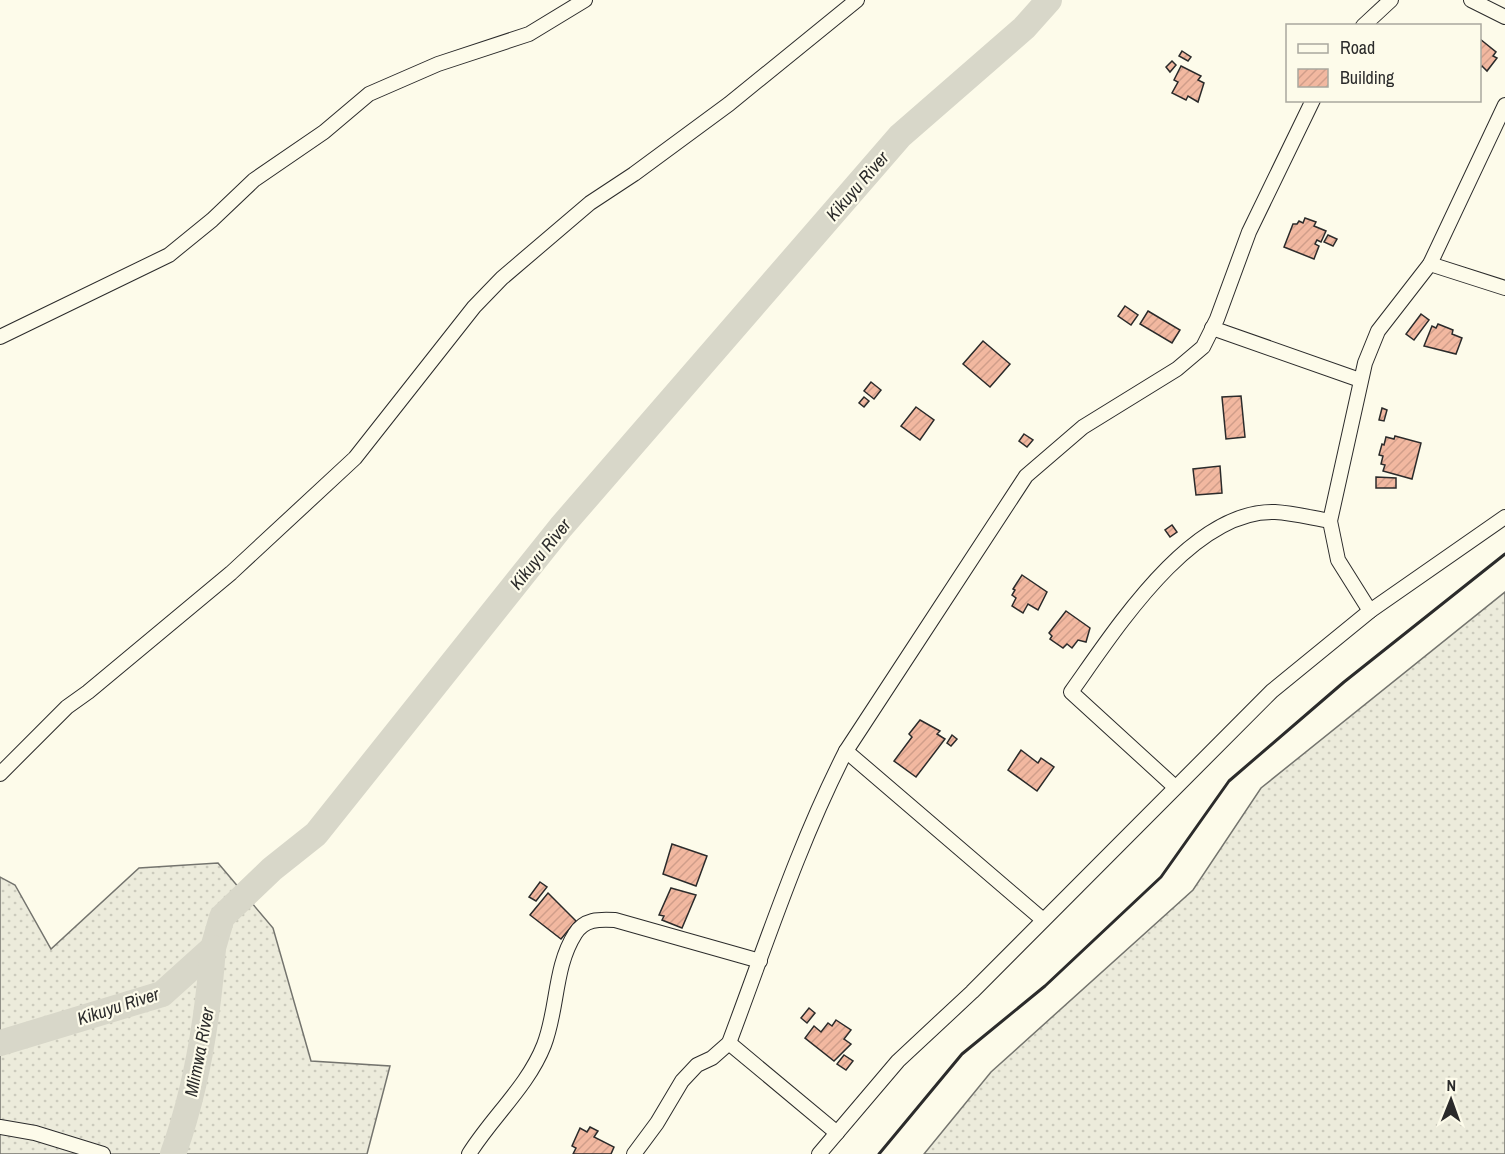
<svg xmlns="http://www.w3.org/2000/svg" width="1505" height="1154" font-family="'Archivo Narrow',sans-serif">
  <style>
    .grass { fill: url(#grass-dots); stroke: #74746e; stroke-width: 1.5 }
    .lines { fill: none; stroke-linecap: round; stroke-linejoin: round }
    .river { stroke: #d8d7c9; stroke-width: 26 }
    .building { fill: url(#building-hatch); stroke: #2b2b2b; stroke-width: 1.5 }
    .street-casing { stroke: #2b2b2b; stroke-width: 16 }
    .street { stroke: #fdfbea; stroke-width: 14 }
    .wall { stroke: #2b2b2b; stroke-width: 3 }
    .labels { text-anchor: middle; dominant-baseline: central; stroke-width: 4.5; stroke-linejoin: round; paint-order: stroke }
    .water-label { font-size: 18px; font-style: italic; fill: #2b2b2b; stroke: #fdfbea }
  </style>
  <defs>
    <pattern id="grass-dots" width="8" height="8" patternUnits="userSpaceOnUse" patternTransform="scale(1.5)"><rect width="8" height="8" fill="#ecebdb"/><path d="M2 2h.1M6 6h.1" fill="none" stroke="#cbcabc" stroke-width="1.8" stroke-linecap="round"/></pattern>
    <pattern id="building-hatch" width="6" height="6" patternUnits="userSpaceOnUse" patternTransform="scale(1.5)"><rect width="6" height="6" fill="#f2b8a0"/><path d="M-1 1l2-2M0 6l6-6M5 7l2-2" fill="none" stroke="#d09e8a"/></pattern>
  </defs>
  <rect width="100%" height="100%" fill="#fdfbea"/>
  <g class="grass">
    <polygon points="1505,592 1505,1154 924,1154 991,1072 1193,890 1261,788"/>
    <polygon points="218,863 273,928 311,1061 390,1066 367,1154 0,1154 0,877 15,885 51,949 139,868"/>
  </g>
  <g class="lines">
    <g class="river">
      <polyline points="0,1043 162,994 213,948 222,917 272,869 316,834 561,527 900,136 1024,28 1049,0"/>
      <path d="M 173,1154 C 197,1088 208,1017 213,948"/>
    </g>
  </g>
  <g class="building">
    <polygon points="1480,39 1496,52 1493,56 1497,58 1487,71 1482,66 1480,68"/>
    <polygon points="1182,51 1191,57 1188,61 1179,56"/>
    <polygon points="1172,61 1176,65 1170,72 1166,67"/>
    <polygon points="1181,66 1201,76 1198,80 1204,83 1198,102 1188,96 1186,100 1172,93 1178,82 1174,80"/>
    <polygon points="1305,218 1316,222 1314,226 1326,231 1321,242 1317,240 1315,244 1319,246 1314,259 1284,247 1293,224 1297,224 1299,221 1303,223"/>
    <polygon points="1328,235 1337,239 1333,246 1324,242"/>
    <polygon points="1125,306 1138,315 1131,325 1118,316"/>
    <polygon points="1148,311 1180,330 1172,343 1140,324"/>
    <polygon points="1421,314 1429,320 1414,340 1406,334"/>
    <polygon points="1438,324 1453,330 1452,334 1462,338 1456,354 1424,346 1432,326 1436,328"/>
    <polygon points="983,341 1010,364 990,387 963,364"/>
    <polygon points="871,382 881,390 874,399 864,391"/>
    <polygon points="1241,396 1245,437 1226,439 1222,397"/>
    <polygon points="864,397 869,401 864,407 859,403"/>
    <polygon points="916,407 934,420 920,440 901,426"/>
    <polygon points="1382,408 1387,410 1384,421 1379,420"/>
    <polygon points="1024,434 1033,440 1027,447 1019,441"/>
    <polygon points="1395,436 1421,443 1412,479 1383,471 1385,465 1381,464 1383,456 1379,455 1382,444 1384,445 1386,437 1394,439"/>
    <polygon points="1220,466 1222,493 1196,495 1193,469"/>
    <polygon points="1376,477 1396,478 1396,488 1376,488"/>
    <polygon points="1172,525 1177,532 1170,537 1165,530"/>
    <polygon points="1022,575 1047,592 1038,610 1028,604 1023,613 1012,606 1016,598 1012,595 1015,590 1013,589"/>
    <polygon points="1066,611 1090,628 1086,642 1078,640 1072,648 1067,644 1063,648 1050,639 1052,636 1049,633"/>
    <polygon points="920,720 940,731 937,734 945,739 916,777 894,761 912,737 909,734"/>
    <polygon points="952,735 957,739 951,746 947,743"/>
    <polygon points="1021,750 1038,763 1041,758 1054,767 1037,791 1008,770"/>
    <polygon points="672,844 707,856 696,886 663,874"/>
    <polygon points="540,882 547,887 536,901 529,897"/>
    <polygon points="671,888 696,895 682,928 662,920 664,916 659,915"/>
    <polygon points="548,893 576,921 561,939 530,915"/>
    <polygon points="809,1008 815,1013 807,1023 801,1018"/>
    <polygon points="836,1020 851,1030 844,1039 851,1044 834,1061 805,1038 814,1026 821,1032 828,1023 832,1026"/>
    <polygon points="844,1055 853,1061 846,1070 837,1064"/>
    <polygon points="590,1127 598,1131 594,1137 614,1147 611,1154 573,1154 576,1148 572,1146 580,1128 587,1132"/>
  </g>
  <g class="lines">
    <g class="street-casing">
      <g id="street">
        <polyline points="1471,0 1505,17"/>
        <polyline points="1363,26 1391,0"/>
        <polyline points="1430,264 1505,288"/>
        <polyline points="1212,328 1360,380"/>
        <polyline points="0,337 169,255 212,220 254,180 324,132 369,94 438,64 529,34 585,0"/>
        <polyline points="1370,611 1338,560 1330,521 1365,363 1378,331 1430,264 1505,105"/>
        <polyline points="846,751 1042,919"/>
        <polyline points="0,774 67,707 88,692 231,573 355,458 474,307 502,278 590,203 634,174 729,104 857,0"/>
        <path d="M 1175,787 L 1071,692 C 1114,632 1191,509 1275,512 C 1293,513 1312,518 1330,521"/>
        <polyline points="729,1043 837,1133"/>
        <polyline points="0,1127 35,1133 103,1154"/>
        <path d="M 469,1154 C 492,1117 528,1086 544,1045 C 558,1009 554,967 575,934 C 584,919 599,919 615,920 L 760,961"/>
        <path d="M 634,1154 L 657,1123 L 682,1081 L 697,1065 L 712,1058 L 729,1043 C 766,945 798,845 846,751 L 1026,476 L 1083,427 L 1177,369 L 1203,347 L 1217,319 L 1249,232 L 1313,100"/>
        <polyline points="819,1154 898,1061 972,992 1272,691 1370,611 1505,517"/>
      </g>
    </g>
    <use href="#street" class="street"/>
    <polyline class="wall" points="879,1154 962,1054 1045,986 1161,877 1229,781 1344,682 1505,554"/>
  </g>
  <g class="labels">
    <g class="water-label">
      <text transform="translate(857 186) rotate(-49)">Kikuyu River</text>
      <text transform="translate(540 554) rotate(-51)">Kikuyu River</text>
      <text transform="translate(118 1006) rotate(-18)">Kikuyu River</text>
      <text transform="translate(199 1052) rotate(-79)">Mlimwa River</text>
    </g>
  </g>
  <rect x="1286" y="24" width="195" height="78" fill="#fdfbea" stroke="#a9a89e" stroke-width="1.5"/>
  <rect x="1298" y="44" width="30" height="9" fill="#fdfbea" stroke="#a9a89e" stroke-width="1.5"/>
  <text x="1340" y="54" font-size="18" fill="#2b2b2b">Road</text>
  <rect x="1298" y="69" width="30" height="18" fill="url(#building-hatch)" stroke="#a9a89e" stroke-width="1.5"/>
  <text x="1340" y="84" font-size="18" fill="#2b2b2b">Building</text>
  <g transform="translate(1451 1100) rotate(1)" stroke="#fdfbea" stroke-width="4.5" paint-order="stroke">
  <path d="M0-4.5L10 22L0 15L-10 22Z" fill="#2b2b2b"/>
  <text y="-9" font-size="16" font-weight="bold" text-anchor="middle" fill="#2b2b2b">N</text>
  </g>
</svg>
